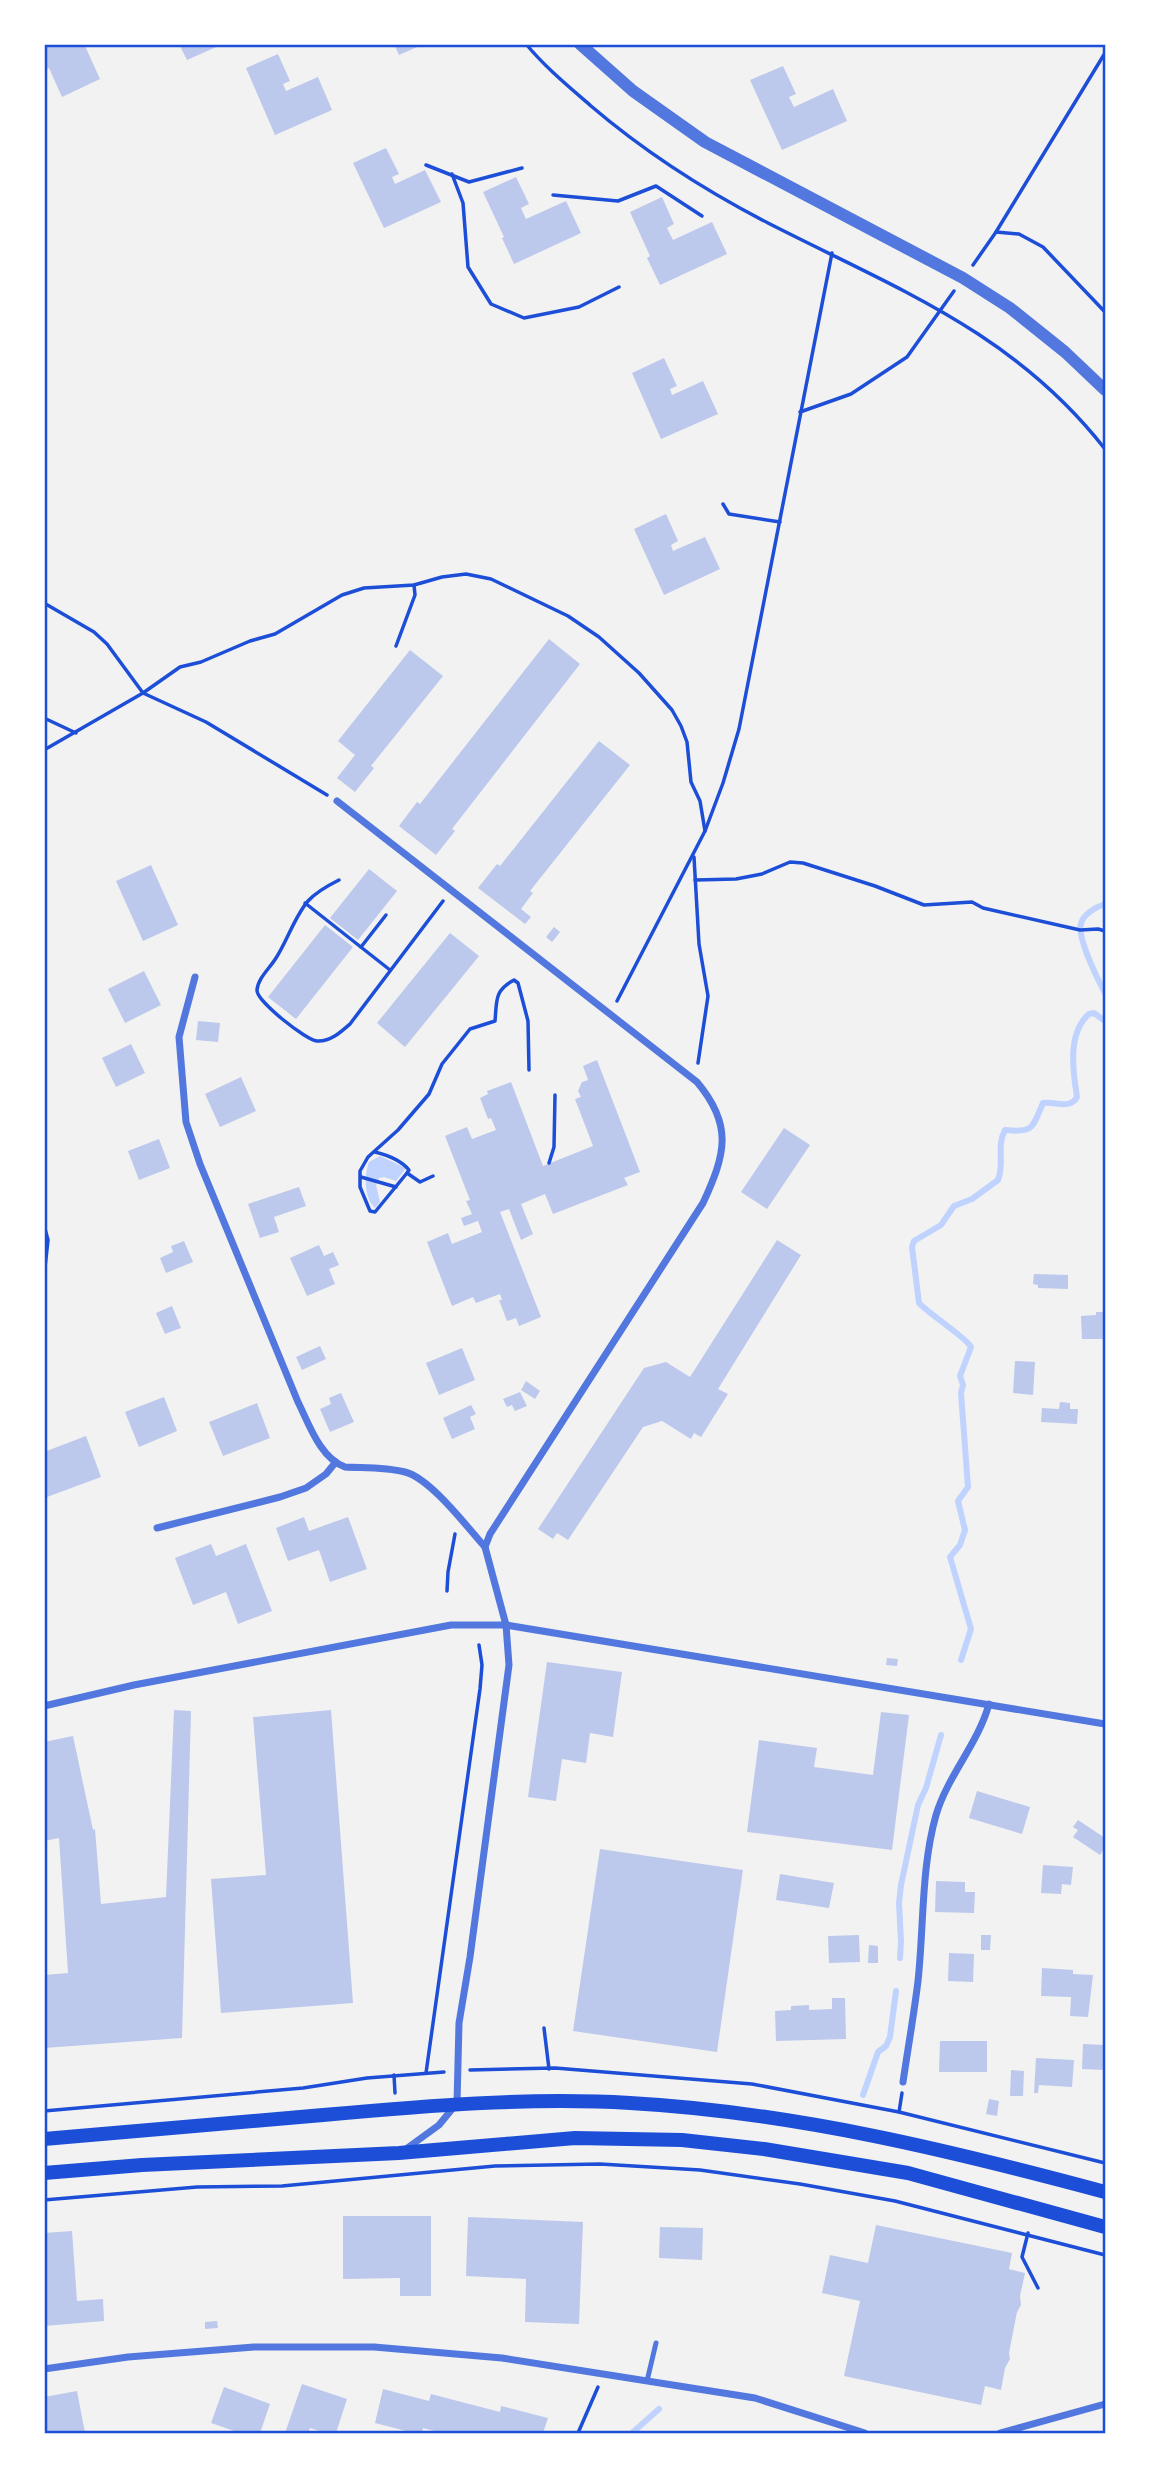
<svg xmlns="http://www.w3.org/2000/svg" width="1149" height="2477" font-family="'Noto Sans',sans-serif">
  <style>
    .water { fill: #bfd3fe }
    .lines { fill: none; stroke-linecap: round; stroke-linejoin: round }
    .stream { stroke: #bfd3fe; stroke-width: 6 }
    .building { fill: #bdc9ec }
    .path { stroke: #1d4ed8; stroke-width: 3.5 }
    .service { stroke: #5277de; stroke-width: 5 }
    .minor { stroke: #5277de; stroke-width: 7 }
    .tertiary { stroke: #5277de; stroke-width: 12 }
    .secondary { stroke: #1d4ed8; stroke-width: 14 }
    .neatline { fill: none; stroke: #1d4ed8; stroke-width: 2.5 }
  </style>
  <rect width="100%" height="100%" fill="#f2f2f2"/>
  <path class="water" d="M 380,1156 L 406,1168 L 396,1181 L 384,1177 L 379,1178 L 376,1185 L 380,1202 L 375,1208 C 364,1198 364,1175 369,1162 Z"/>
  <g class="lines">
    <g class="stream">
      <path d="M 1105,904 C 1096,907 1083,914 1081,924 C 1077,938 1098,980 1105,993"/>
      <path d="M 961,1660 L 971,1629 L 950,1557 L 960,1545 L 965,1530 L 958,1501 L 968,1487 L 961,1393 L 963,1385 L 960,1376 L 971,1347 C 967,1338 929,1314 919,1303 L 912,1247 L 914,1241 L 941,1225 L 954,1206 L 972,1199 L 998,1180 C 1005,1163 996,1146 1005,1130 C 1034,1133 1032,1128 1043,1103 C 1055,1101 1070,1110 1077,1097 C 1073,1072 1067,1033 1089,1014 L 1094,1013 L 1105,1021"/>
      <polyline points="900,1958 901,1941 899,1903 901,1885 918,1805 926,1788 941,1735"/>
      <polyline points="863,2095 878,2052 886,2046 890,2037 896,1991"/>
      <polyline points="632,2433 659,2409"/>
    </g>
  </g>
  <g class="building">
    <polygon points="44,44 89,44 85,46 100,79 62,97 49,68 44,70"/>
    <polygon points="179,44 223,44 187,60"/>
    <polygon points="394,44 424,44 399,55"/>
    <polygon points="278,54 290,81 283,84 286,91 318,77 332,110 275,135 246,68"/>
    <polygon points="783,66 796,94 789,97 794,107 833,89 847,121 782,150 750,80"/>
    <polygon points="386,148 399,174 392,177 395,184 425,170 441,202 384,228 353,163"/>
    <polygon points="516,177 529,204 521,208 526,219 566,201 581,233 514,264 502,238 504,237 483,192"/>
    <polygon points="662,197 674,224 667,228 673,240 712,222 727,254 660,285 647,258 650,256 630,212"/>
    <polygon points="664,358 677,386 670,389 672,395 703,381 718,414 661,439 632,373"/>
    <polygon points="666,514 678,541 671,545 673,551 705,537 720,569 664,595 634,529"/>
    <polygon points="549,639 580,664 452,829 455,831 436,855 399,826 417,802 420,804"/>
    <polygon points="410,650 443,676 371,766 374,768 355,792 337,778 355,755 338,741"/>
    <polygon points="599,741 630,765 530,891 533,893 521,909 531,917 525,924 478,888 497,864 500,866"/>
    <polygon points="151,865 178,925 143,941 116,881"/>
    <polygon points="369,869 397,891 358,940 330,918"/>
    <polygon points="325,925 353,947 296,1019 268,997"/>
    <polygon points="554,927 560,932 552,942 546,937"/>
    <polygon points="450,933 479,956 405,1047 377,1023"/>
    <polygon points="144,971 161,1005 125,1023 108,989"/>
    <polygon points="198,1021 220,1023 218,1042 196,1040"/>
    <polygon points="131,1044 145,1073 116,1087 102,1058"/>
    <polygon points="597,1060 640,1172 624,1178 628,1185 553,1214 545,1194 521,1204 533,1234 521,1240 509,1209 500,1212 541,1317 519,1326 516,1318 507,1321 499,1300 502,1300 500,1294 476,1303 473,1297 452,1306 427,1242 448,1233 452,1244 482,1232 478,1221 464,1226 461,1218 472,1214 466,1201 470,1200 445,1136 467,1127 472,1139 496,1130 491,1118 488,1119 480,1098 488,1094 487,1091 511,1082 543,1166 593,1146 575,1099 581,1097 578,1091 582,1082 588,1080 583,1066"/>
    <polygon points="241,1077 256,1111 220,1127 205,1094"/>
    <polygon points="784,1128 810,1145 767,1209 741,1192"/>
    <polygon points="159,1139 170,1168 139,1180 128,1151"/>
    <polygon points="299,1187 306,1206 274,1217 279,1232 260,1238 248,1204"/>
    <polygon points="777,1240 801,1255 718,1389 728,1394 701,1437 694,1433 691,1439 662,1421 643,1427 568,1540 557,1533 553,1539 538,1529 644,1368 666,1362 690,1377"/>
    <polygon points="184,1241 193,1262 166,1273 160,1258 173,1252 171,1246"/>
    <polygon points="319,1245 324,1256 333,1252 339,1265 329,1269 335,1284 307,1296 290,1258"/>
    <polygon points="1034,1274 1068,1275 1068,1289 1038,1288 1038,1285 1033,1284"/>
    <polygon points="172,1306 181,1328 165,1334 156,1313"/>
    <polygon points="1096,1312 1105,1312 1105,1339 1082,1339 1081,1316 1096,1315"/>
    <polygon points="320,1346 326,1359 302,1370 296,1357"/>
    <polygon points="462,1348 475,1380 439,1395 426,1363"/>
    <polygon points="1015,1361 1035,1362 1033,1395 1013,1393"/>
    <polygon points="526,1381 540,1391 535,1399 521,1390"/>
    <polygon points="520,1392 527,1406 515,1411 512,1405 507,1407 503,1399"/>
    <polygon points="341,1393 354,1422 330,1432 320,1409 331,1404 329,1398"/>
    <polygon points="164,1397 177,1431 139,1447 125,1412"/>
    <polygon points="1060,1402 1070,1403 1070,1409 1078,1409 1077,1424 1041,1422 1042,1408 1059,1409"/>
    <polygon points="257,1403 270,1438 223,1456 209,1422"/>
    <polygon points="471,1405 476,1414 470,1417 475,1429 452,1439 443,1418"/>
    <polygon points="86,1436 101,1477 47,1497 44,1487 44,1452"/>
    <polygon points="304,1517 309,1531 348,1517 367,1569 330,1582 319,1550 288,1561 276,1528"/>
    <polygon points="211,1544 216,1556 246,1544 272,1611 238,1624 226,1592 193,1605 175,1558"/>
    <polygon points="887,1658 898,1659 897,1666 886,1665"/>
    <polygon points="547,1662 622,1672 613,1737 590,1733 586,1763 562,1759 556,1801 528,1797"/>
    <polygon points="174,1710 191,1711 182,2038 44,2048 44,1975 68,1973 59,1838 44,1841 44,1742 73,1736 93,1830 95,1829 101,1904 166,1897"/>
    <polygon points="331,1710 353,2003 221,2013 211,1879 266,1875 253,1717"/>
    <polygon points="881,1712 909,1715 892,1850 747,1832 759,1740 817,1748 814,1767 873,1775"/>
    <polygon points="977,1791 1030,1807 1022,1834 969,1818"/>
    <polygon points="1078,1820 1105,1838 1105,1847 1100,1855 1073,1837 1078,1830 1073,1827"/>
    <polygon points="600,1849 743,1870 717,2052 573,2031"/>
    <polygon points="1043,1865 1073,1867 1071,1885 1062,1884 1061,1894 1041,1893"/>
    <polygon points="780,1874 834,1883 829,1908 776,1900"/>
    <polygon points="936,1881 965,1882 965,1892 975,1892 974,1913 935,1912"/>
    <polygon points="859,1935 860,1962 829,1963 828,1936"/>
    <polygon points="981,1935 991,1935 990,1950 981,1950"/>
    <polygon points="869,1945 878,1946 878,1963 868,1963"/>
    <polygon points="949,1953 974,1954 973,1982 948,1981"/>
    <polygon points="1042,1968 1073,1970 1073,1974 1093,1975 1088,2017 1070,2016 1071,1997 1041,1996"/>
    <polygon points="832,1998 845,1998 846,2039 776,2041 775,2011 791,2010 791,2006 809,2005 809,2010 832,2009"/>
    <polygon points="940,2041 987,2041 987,2072 939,2072"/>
    <polygon points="1083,2044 1105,2045 1105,2070 1082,2069"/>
    <polygon points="1036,2058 1074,2060 1072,2087 1039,2085 1038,2093 1034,2093"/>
    <polygon points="1011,2070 1024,2071 1023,2096 1010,2096"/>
    <polygon points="989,2099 999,2101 997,2116 986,2114"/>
    <polygon points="343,2216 431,2216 431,2296 400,2296 400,2278 343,2279"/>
    <polygon points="468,2217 583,2222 579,2324 525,2322 526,2279 466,2276"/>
    <polygon points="876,2225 1012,2253 1009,2269 1025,2273 1020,2296 1021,2305 1017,2312 1009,2353 1010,2359 1005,2368 1001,2390 985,2386 981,2405 844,2376 860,2301 822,2293 830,2255 868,2263"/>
    <polygon points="660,2227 703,2228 702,2260 659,2258"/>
    <polygon points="72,2231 77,2301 103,2299 104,2321 44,2326 44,2233"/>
    <polygon points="217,2321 218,2328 205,2329 205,2322"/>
    <polygon points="302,2384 347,2399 336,2433 326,2433 310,2428 308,2433 285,2433"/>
    <polygon points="224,2387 270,2404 260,2433 240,2433 211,2423"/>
    <polygon points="383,2389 429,2401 431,2394 500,2412 501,2406 548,2418 543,2433 442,2433 423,2428 422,2433 414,2433 375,2423"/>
    <polygon points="77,2391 85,2433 44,2433 44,2397"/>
  </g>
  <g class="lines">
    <g class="path">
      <path d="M 526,44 C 545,67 568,86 591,106 C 646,153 704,190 768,223 C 895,288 1014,332 1105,449"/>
      <polyline points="426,165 469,182 522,168"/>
      <polyline points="452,174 463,203 468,267 491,304 524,318 579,307 619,287"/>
      <polyline points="553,195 618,201 656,186 702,216"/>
      <polyline points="996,232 1019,234 1043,247 1105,312"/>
      <polyline points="973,265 996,232 1105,53"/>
      <polyline points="800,412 851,394 907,357 954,291"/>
      <polyline points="723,504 729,514 780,522"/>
      <polyline points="44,603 94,632 107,644 143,693 206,722 327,795"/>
      <polyline points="396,646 415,595 414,585"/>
      <polyline points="44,718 76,733"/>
      <polyline points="44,750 143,693 180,667 201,662 250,641 275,634 342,595 364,588 414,585 442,577 466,574 491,579 568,616 599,637 639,673 672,710 681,726 687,742 691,782 700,801 705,831"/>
      <polyline points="694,857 699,944 708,996 698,1063"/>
      <path d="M 339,880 C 327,886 316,892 308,901 C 295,916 287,941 276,958 C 270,968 258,978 257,990 C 256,1001 306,1040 317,1041 C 330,1042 341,1032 350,1024 L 443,901"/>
      <polyline points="695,880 736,879 762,874 790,862 803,863 875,886 924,905 972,902 983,908 1080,930 1098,929 1105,931"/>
      <polyline points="305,903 390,970"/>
      <polyline points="361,947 386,915"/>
      <polyline points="617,1001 705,831 723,783 739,729 832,253"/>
      <path d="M 375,1152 C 387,1155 401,1160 409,1170 L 407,1173"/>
      <polyline points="549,1163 554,1147 555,1095"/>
      <path d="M 433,1176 L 420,1182 L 407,1173 L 375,1212 L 370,1211 L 360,1187 L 360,1171 L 368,1157 L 398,1130 L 429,1094 L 442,1064 L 470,1029 L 495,1021 C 497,1000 494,991 514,980 L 518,983 L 528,1021 L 529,1070"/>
      <polyline points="361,1177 396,1187"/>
      <polyline points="44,1225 48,1240 44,1277"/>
      <polyline points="447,1591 448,1572 455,1534"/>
      <polyline points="544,2028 549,2069"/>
      <polyline points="470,2070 555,2068 752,2084 899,2112 1105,2163"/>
      <polyline points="426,2073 480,1689 482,1665 479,1645"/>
      <polyline points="394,2075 395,2093"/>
      <polyline points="44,2111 303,2088 367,2078 444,2072"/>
      <polyline points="899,2112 902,2093"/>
      <polyline points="44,2200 197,2187 282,2186 495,2166 600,2164 700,2170 800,2184 895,2201 1105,2255"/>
      <polyline points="1028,2233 1022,2257 1038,2288"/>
      <polyline points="578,2433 598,2387"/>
    </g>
    <polyline class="service" points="647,2381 656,2343"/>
    <g class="minor">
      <path d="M 337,801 L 697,1082 C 734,1126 725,1155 703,1203 L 490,1534 L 485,1547 L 506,1625 L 509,1665 L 470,1957 L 459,2023 L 457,2103 L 439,2125 L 406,2149"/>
      <path d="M 195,977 L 179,1037 L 186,1122 L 200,1164 L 298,1402 C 309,1424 320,1458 345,1467 C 365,1468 386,1467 405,1472 C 430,1478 467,1527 485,1547"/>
      <polyline points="157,1528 280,1497 306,1488 326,1474 335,1463"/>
      <polyline points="44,1706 134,1685 451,1625 506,1625 1105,1724"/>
      <path d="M 903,2082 C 908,2048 914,2014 918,1981 C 924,1926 921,1868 936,1815 C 948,1775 978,1744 989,1704"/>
      <polyline points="44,2369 128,2357 254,2347 374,2347 502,2358 755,2398 865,2433"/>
      <polyline points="1000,2433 1105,2404"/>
    </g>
    <polyline class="tertiary" points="580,44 633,91 705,142 963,278 1010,308 1065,352 1105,390"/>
    <g class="secondary">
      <path d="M 44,2139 C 137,2131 230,2123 323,2115 C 425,2106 527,2097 630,2103 C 792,2112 949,2150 1105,2192"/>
      <polyline points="44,2173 142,2165 399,2153 575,2138 682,2140 764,2149 908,2173 1105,2227"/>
    </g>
  </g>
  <rect width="1149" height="2477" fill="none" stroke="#ffffff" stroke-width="91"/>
  <rect x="46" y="46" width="1058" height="2386" class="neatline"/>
</svg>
